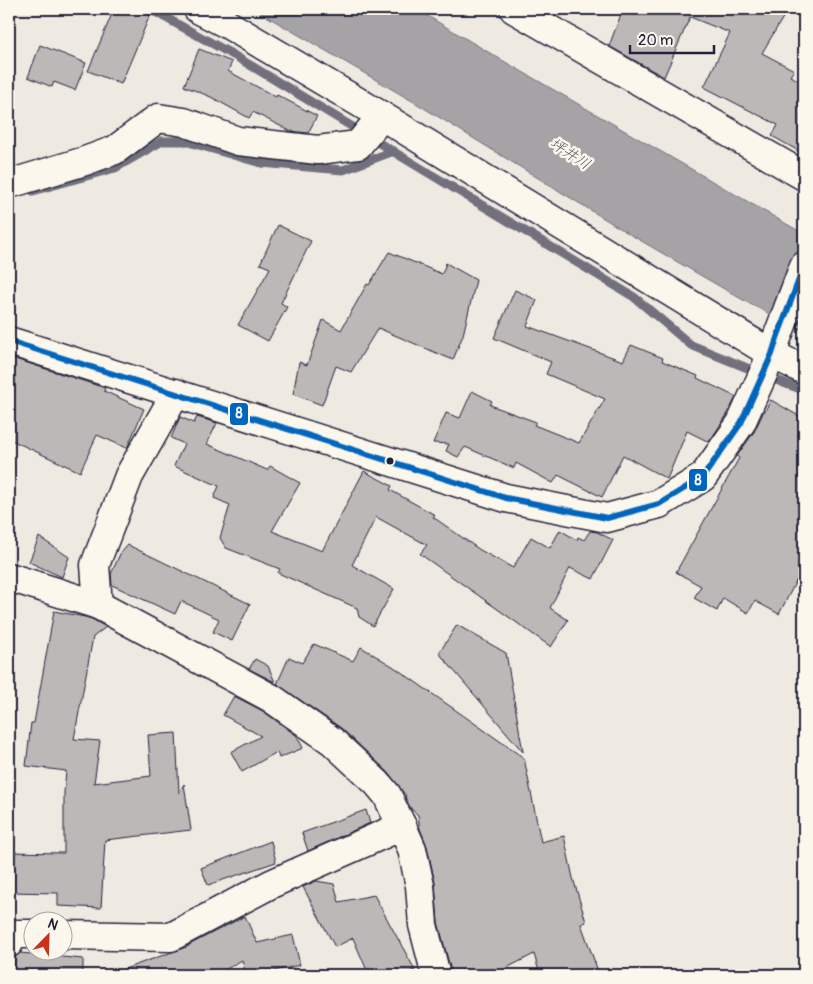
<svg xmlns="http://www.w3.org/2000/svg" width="813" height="984" font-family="Pangolin,'Klee One',sans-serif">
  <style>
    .water { fill: #a6a3a7; stroke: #716f7c }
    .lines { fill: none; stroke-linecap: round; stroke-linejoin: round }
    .stream { stroke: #716f7c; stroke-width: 9 }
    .building { fill: #bcb8b8; stroke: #22223b }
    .street-casing { stroke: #22223b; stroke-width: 31 }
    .secondary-casing { stroke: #22223b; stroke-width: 31 }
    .street { stroke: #fbf7ec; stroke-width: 28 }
    .secondary { stroke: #fbf7ec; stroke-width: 28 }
    .bus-1-casing { stroke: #fbf7ec; stroke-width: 10 }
    .bus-1 { stroke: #0065bd; stroke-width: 6 }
    .bus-dot { fill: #22223b; stroke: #fbf7ec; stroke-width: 2 }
    .labels { text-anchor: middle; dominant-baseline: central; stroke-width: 5; stroke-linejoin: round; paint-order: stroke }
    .water-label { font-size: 15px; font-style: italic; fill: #575666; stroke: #fbf7ec }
    .line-badge { stroke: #fbf7ec; stroke-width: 2 }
    .badge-label { font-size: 14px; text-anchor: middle; font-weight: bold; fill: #fff }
  </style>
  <rect width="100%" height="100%" fill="#eeeae2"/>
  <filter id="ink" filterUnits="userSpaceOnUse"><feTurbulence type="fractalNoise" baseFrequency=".02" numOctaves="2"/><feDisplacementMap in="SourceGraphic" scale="10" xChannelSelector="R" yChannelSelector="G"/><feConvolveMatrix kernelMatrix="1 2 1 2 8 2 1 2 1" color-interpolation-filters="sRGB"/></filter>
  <g filter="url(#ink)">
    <polygon class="water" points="254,9 416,9 495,56 804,234 804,331 750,304 631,235 419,105"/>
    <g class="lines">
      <g class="stream">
        <polyline points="150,9 235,56 634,297 691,345 789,385 804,390"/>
        <polyline points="33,191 115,168 162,141 185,141 261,163 343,170 394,151"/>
      </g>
    </g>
    <g class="building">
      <polygon points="114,9 134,9 150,15 121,84 88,71"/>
      <polygon points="623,9 788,9 762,53 794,70 790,76 804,83 804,154 772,136 778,125 704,87 730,33 690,17 664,77 609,46"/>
      <polygon points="40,45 86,63 75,90 54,82 52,87 28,77"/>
      <polygon points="199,49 232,62 228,71 276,97 277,95 317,116 308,133 290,131 253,112 249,118 211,97 184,86"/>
      <polygon points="278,225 311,241 281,303 287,307 268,341 238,325 270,268 260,264"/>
      <polygon points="389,252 442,274 446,263 476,280 463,335 453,360 378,328 351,372 336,366 322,405 293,394 299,362 307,365 323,320 341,330 367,284 369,285"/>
      <polygon points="515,290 537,300 527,326 623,361 631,345 663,358 662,361 698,376 697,378 736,397 727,415 709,442 687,431 667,479 623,455 602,497 558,475 553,483 516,463 514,468 465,447 458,457 446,451 449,444 433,443 446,413 460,418 472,391 492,401 490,405 536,422 534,425 579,443 605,399 546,374 551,362 494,338"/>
      <polygon points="9,357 105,388 104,391 144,409 127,448 97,435 80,472 9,439"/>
      <polygon points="771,400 804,419 804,566 779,614 755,601 748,613 723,598 717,611 694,598 701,586 676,572 739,458 737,456 754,432 764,411 765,411"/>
      <polygon points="180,417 194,423 197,417 217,423 207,444 267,470 270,466 300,483 272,531 322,551 364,471 392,486 390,490 435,515 433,517 480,550 513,568 531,537 550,548 560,530 577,540 578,537 584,540 590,531 597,532 613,540 593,579 570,568 550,608 568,620 551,647 420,554 427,545 376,517 352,565 394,589 373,626 359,617 357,608 278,573 280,569 226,548 220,538 230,505 214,498 219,486 174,466 184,444 171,438"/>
      <polygon points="39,537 69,557 62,577 29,562"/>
      <polygon points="128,545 250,604 232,641 213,632 219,619 181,601 175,614 112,585 111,574 120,554"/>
      <polygon points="54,611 85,617 92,619 106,627 93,637 74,739 100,741 94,783 151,776 148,735 176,733 179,793 184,784 191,830 105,840 101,908 58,906 58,893 9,892 9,852 64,853 64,793 66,771 26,766 31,723 34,723"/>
      <polygon points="457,625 506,653 523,752 439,653"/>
      <polygon points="314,644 353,661 361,647 394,667 524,758 541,842 564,836 573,878 586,922 581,924 598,971 587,975 540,975 534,954 493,975 451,975 451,971 438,922 435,883 427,846 420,829 418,815 411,809 405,797 406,796 388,772 341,728 277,684 289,657 302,663"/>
      <polygon points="255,659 268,666 275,682 249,669"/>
      <polygon points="234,696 263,711 297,736 303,748 279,758 277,752 242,772 231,752 261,736 223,715"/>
      <polygon points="366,810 370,823 308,851 302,833"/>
      <polygon points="271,841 276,862 208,885 201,868"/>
      <polygon points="316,881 334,884 339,902 374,895 415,970 402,975 369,975 353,938 335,947 303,887"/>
      <polygon points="245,916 257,943 293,935 300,965 257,975 246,975 242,960 216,975 117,975 116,972 189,946 189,945"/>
      <polygon points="20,953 83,959 83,975 14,975 15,957"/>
    </g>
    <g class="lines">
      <g class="street-casing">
        <g id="street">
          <polyline points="198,9 227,24 382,116 772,354 804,370"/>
          <polyline points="514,9 804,176"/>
          <polyline points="9,184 85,161 115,150 158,118 184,122 238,141 318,150 358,145 382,116"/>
          <polyline points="176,393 129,476 95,565 98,605 271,698 332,741 377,783 387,795 394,810 402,826 412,849 420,886 423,925 436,975"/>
          <polyline points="9,577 98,605"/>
          <polyline points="62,935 171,937 271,884 402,826"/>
          <polyline points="9,943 10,934 32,934"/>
        </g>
      </g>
      <g class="secondary-casing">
        <polyline id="secondary" points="9,341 506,498 607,518 659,504 703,477 741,423 772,354 777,338 804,266"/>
      </g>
      <use href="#street" class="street"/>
      <use href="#secondary" class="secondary"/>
      <g class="bus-1-casing">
        <polyline id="bus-1" points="9,341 506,498 607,518 659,504 703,477 741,423 772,354 777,338 804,266"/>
      </g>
      <use href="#bus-1" class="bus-1"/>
    </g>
  </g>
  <circle class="bus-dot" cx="390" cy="461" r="4.5"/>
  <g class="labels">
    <g class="water-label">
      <text transform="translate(570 154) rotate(33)">坪井川</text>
    </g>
  </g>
  <g class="line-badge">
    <rect x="229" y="402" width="20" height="24" rx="5" fill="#0065bd"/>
    <rect x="688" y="468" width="20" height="24" rx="5" fill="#0065bd"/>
  </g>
  <g class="badge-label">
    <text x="239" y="418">8</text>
    <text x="698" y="485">8</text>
  </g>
  <rect width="813" height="984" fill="none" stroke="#fbf7ec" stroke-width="30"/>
  <rect x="15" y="15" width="783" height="954" fill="none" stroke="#22223b" stroke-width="2" filter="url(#ink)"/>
  <g transform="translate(48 936) rotate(23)"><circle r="24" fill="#fbf7ec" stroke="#a4a2a5"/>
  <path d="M0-4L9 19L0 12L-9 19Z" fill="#c8321e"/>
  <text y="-8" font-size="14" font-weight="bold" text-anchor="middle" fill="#22223b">N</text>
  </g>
  <path d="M630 45v8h84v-8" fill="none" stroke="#22223b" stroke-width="2.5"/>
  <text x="638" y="45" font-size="15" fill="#22223b" stroke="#fbf7ec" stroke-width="4" paint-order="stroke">20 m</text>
</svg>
